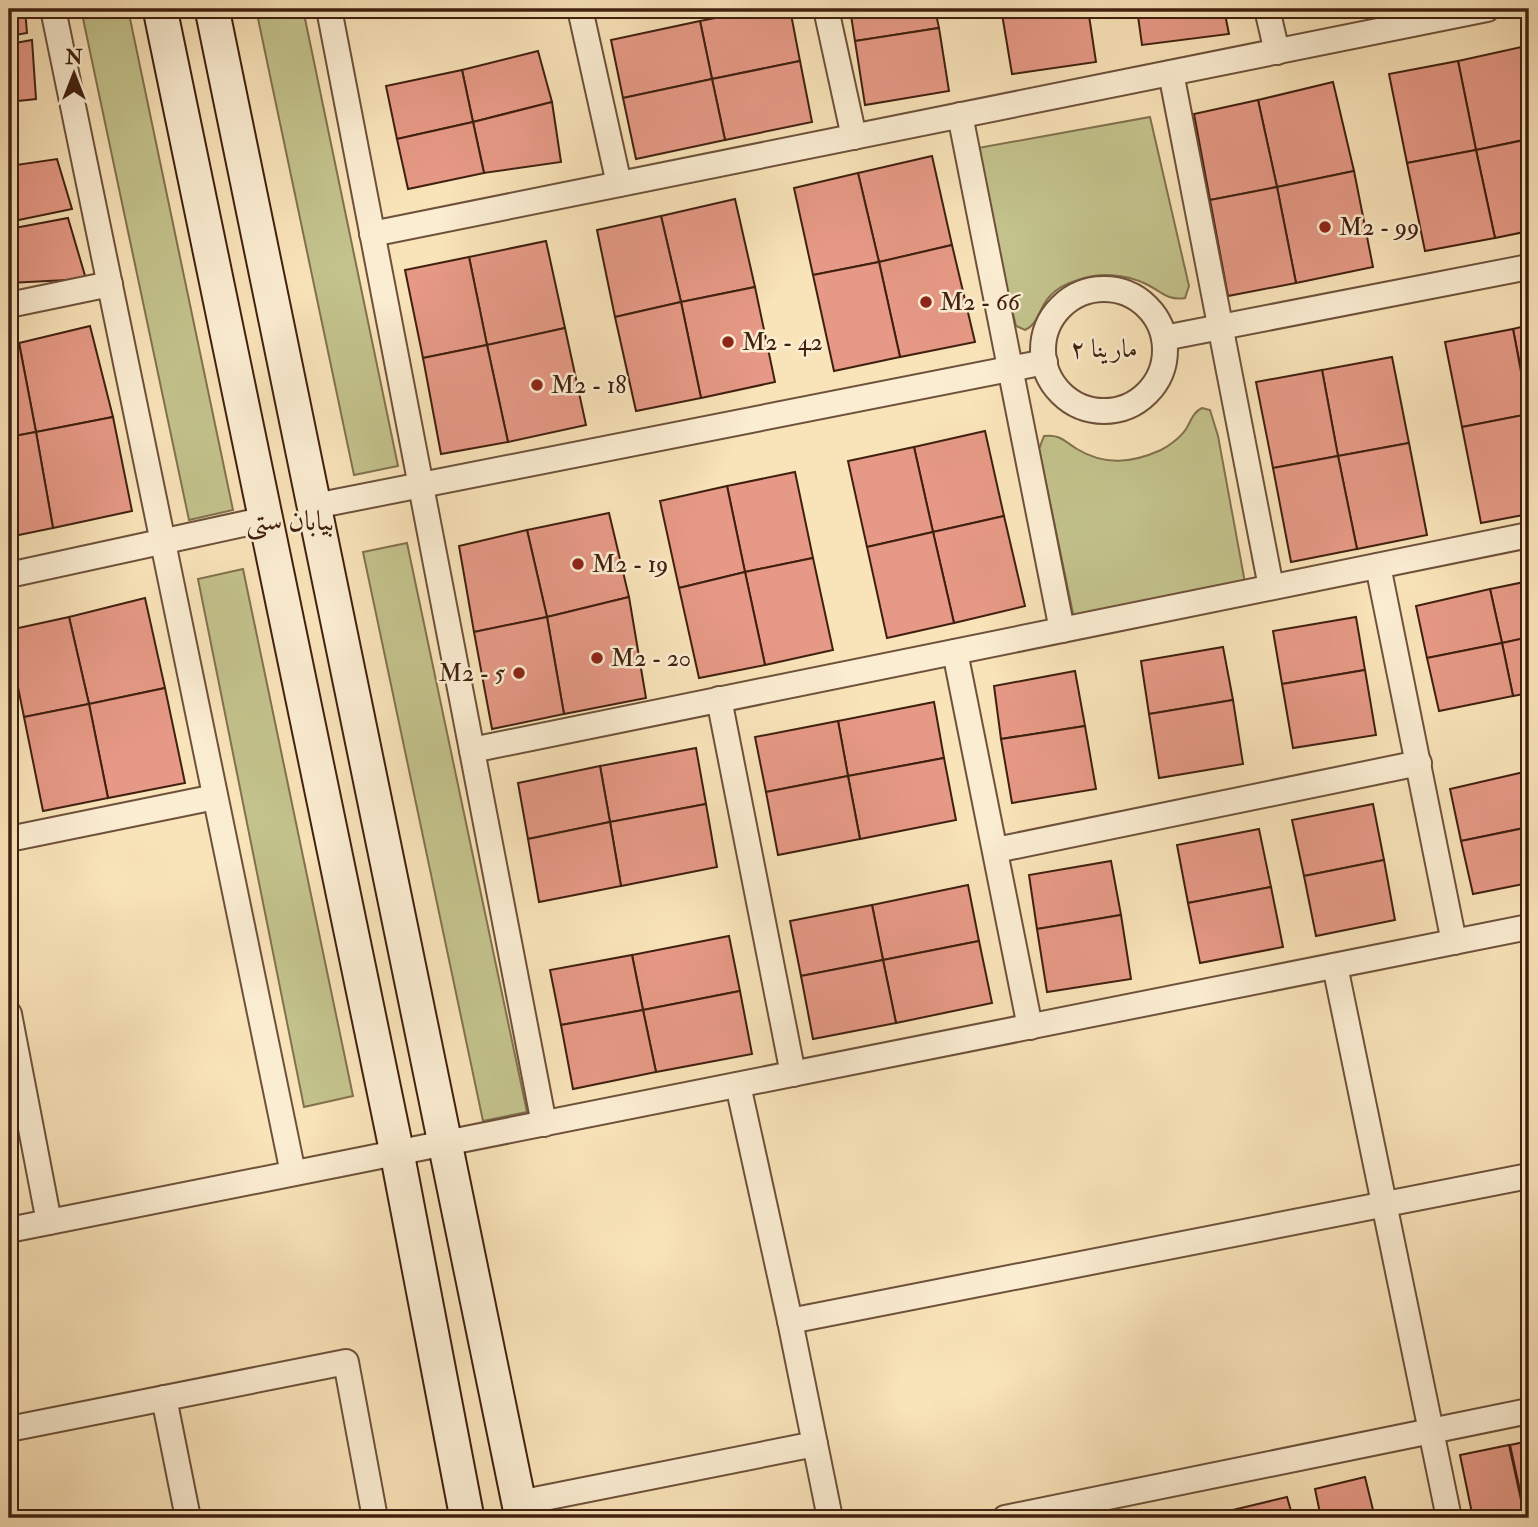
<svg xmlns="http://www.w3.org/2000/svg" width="1538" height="1527" font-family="'IM FELL Double Pica',Amiri,serif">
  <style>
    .green { fill: #c3c28c; stroke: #82714e; stroke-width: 2 }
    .building { fill: #e69986; stroke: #40200f; stroke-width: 2 }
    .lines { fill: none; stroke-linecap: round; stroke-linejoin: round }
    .street-casing { stroke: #6e513a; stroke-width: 28 }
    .secondary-casing { stroke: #40200f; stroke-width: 37 }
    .street { stroke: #fbedd2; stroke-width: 24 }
    .secondary { stroke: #fbedd2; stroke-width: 33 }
    .poi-dot { fill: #8f2418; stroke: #fbedd2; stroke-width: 2.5 }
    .labels { text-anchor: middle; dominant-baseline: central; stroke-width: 5; stroke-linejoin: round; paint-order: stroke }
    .poi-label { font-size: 24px; fill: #40200f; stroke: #fbedd2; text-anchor: start }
    .neighbourhood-label { font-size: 26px; fill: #40200f; stroke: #fbedd2 }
    .quarter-label { font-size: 28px; fill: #40200f; stroke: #fbedd2 }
  </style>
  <rect width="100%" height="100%" fill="#f9e3b9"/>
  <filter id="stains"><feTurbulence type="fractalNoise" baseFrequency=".00286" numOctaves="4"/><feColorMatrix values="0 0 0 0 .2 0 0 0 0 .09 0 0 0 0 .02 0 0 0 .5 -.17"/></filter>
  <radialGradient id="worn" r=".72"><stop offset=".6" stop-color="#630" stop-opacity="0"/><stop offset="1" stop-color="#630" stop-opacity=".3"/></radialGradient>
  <g class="green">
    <polygon points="81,9 128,9 233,510 189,520"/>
    <polygon points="256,9 303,9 398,466 354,475"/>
    <path d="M 1150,117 L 1189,286 L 1185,298 C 1167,301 1161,291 1146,284 C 1125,274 1100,272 1078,280 C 1068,283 1057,288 1050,296 C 1039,307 1039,324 1025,330 L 1016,326 L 1003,273 L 978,148 Z"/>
    <path d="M 1202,408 L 1210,410 L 1218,436 L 1248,599 L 1077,633 L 1039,449 L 1044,436 C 1060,434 1064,441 1077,449 C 1105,466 1132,463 1161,450 C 1169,446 1181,437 1186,429 C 1191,421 1193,412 1202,408 Z"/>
    <polygon points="407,543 527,1112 483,1121 363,552"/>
    <polygon points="243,569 353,1096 304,1107 198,579"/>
  </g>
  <g class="building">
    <polygon points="9,9 25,9 27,33 9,36"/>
    <polygon points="760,9 790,9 800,61 712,79 700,21"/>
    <polygon points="850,9 935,9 939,28 855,41"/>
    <polygon points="1002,9 1035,9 1002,14"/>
    <polygon points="1035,9 1088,9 1096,62 1012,74 1002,14"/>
    <polygon points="1137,9 1224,9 1229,34 1142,45"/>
    <polygon points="700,21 712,79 623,98 611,40"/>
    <polygon points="939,28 949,91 865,105 855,41"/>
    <polygon points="32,40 36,99 9,102 9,44"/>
    <polygon points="1526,46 1529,60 1529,139 1476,150 1458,61"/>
    <polygon points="538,51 552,102 473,122 462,70"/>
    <polygon points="800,61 812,122 725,140 712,79"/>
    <polygon points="1458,61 1476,150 1407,163 1389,74"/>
    <polygon points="462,70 473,122 397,139 386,86"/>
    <polygon points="712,79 725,140 636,159 623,98"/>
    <polygon points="1333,82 1354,171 1277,187 1258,100"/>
    <polygon points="1258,100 1277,187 1210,200 1194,114"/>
    <polygon points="552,102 561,162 484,173 473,122"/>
    <polygon points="473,122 484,173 408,189 397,139"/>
    <polygon points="1529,139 1529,231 1495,238 1476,150"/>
    <polygon points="1476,150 1495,238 1425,251 1407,163"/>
    <polygon points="932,156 952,245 879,262 858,173"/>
    <polygon points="57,159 72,209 9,222 9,166"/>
    <polygon points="1354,171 1373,267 1296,283 1277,187"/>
    <polygon points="858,173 879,262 813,275 794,188"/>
    <polygon points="1277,187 1296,283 1228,296 1210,200"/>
    <polygon points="735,199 755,287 681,302 661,216"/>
    <polygon points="661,216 681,302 615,317 597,230"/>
    <polygon points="68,218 86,279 9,283 9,229"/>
    <polygon points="546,241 565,328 487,345 469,257"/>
    <polygon points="952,245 975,342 900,357 879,262"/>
    <polygon points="469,257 487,345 423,358 405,270"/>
    <polygon points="879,262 900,357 834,371 813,275"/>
    <polygon points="755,287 775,382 701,398 681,302"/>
    <polygon points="681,302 701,398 636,411 615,317"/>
    <polygon points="1529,325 1529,411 1513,329"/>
    <polygon points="90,326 113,417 36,432 19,343"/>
    <polygon points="565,328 586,425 508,442 487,345"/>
    <polygon points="1513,329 1529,414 1462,427 1445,342"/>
    <polygon points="19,343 36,432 9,437 9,346"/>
    <polygon points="487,345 508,442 441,454 423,358"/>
    <polygon points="1392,357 1409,443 1338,456 1322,370"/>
    <polygon points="1322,370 1338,456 1273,468 1256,382"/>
    <polygon points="1529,414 1529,514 1481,523 1462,427"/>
    <polygon points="113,417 132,511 53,528 36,432"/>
    <polygon points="985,431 1004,516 933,532 914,447"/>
    <polygon points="36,432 53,528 9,537 9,437"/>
    <polygon points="1409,443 1427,535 1357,549 1338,456"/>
    <polygon points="914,447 933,532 867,547 848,461"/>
    <polygon points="1338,456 1357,549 1291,562 1273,468"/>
    <polygon points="795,472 813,558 745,572 727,486"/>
    <polygon points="727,486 745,572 679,588 660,501"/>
    <polygon points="609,513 629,597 547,617 527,530"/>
    <polygon points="1004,516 1025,606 954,623 933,532"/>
    <polygon points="527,530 547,617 474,632 459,546"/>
    <polygon points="933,532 954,623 887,638 867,547"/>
    <polygon points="813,558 833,650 765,665 745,572"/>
    <polygon points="745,572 765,665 699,678 679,588"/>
    <polygon points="1529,581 1529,637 1502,643 1490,589"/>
    <polygon points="1490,589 1502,643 1427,658 1416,606"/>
    <polygon points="629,597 646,698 564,714 547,617"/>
    <polygon points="145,598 165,688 89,704 69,617"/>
    <polygon points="69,617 89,704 24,717 9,643 9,630"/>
    <polygon points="547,617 564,714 492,729 474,632"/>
    <polygon points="1356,617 1365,670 1282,684 1273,631"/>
    <polygon points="1529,637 1529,693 1513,696 1502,643"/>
    <polygon points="1502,643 1513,696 1439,711 1427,658"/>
    <polygon points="1223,647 1233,700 1149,714 1141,661"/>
    <polygon points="1365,670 1376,735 1293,748 1282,684"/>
    <polygon points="1075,671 1085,726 1001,739 994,686"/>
    <polygon points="165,688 185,783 108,798 89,704"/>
    <polygon points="1233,700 1243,764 1159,778 1149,714"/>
    <polygon points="934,702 944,758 848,776 838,721"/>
    <polygon points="89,704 108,798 43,811 24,717"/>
    <polygon points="838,721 848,776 766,792 755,737"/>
    <polygon points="1085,726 1096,789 1012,803 1001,739"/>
    <polygon points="696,748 706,804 610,822 600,766"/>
    <polygon points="944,758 956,820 860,839 848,776"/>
    <polygon points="600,766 610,822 528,839 518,783"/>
    <polygon points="1524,772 1529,796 1529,827 1461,841 1450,789"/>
    <polygon points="848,776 860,839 778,855 766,792"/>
    <polygon points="706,804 717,867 621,886 610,822"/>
    <polygon points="1373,804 1384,860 1304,876 1292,820"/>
    <polygon points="610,822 621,886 539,902 528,839"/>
    <polygon points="1529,827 1529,883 1473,894 1461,841"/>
    <polygon points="1259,829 1271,887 1188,903 1177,845"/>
    <polygon points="1384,860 1395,920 1316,936 1304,876"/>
    <polygon points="1111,861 1121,915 1037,929 1029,875"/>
    <polygon points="968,885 979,941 883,960 872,905"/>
    <polygon points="1271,887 1283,947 1200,963 1188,903"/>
    <polygon points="872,905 883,960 801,976 790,921"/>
    <polygon points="1121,915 1131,979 1047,992 1037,929"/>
    <polygon points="729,936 740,991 643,1010 632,955"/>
    <polygon points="979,941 992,1003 896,1023 883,960"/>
    <polygon points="632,955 643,1010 561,1025 550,970"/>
    <polygon points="883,960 896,1023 813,1039 801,976"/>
    <polygon points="740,991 752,1054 656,1072 643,1010"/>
    <polygon points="643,1010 656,1072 573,1089 561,1025"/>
    <polygon points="1529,1441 1529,1518 1526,1518 1510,1445"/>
    <polygon points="1509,1445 1525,1518 1473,1518 1460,1455"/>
    <polygon points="1365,1477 1375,1518 1321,1518 1315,1489"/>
    <polygon points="1287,1497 1293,1518 1239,1518 1237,1509"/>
    <polygon points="1237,1509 1239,1518 1198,1518"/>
  </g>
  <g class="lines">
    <g class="street-casing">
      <g id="street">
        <polyline points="53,9 293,1173"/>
        <polyline points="329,9 544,1124"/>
        <polyline points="580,9 619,184"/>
        <polyline points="826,9 854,137"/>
        <polyline points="1267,9 1277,52"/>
        <polyline points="1171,73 1271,587"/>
        <polyline points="960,115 1062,630"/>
        <polyline points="372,234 1487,9"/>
        <circle cx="1104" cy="350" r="61"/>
        <polyline points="9,305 110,284"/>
        <polyline points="1164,338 1529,267"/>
        <polyline points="315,506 1045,362"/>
        <polyline points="1378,566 1454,942"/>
        <polyline points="9,575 266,519"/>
        <polyline points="955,652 1030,1027"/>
        <polyline points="719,699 793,1074"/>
        <polyline points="472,750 1529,535"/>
        <polyline points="9,839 215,797"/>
        <polyline points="996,850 1419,763"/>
        <polyline points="1335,966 1449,1518"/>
        <polyline points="9,1014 49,1222"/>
        <polyline points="738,1085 790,1321 830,1518"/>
        <polyline points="9,1230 1529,927"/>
        <polyline points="790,1321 1529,1176"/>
        <polyline points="164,1398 188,1518"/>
        <polyline points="9,1429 346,1362 375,1518"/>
        <polyline points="519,1503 815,1444"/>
        <polyline points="1005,1518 1529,1411"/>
      </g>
    </g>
    <g class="secondary-casing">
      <g id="secondary">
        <polyline points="160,9 397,1153 467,1518"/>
        <polyline points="212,9 522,1518"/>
      </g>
    </g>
    <use href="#street" class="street"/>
    <use href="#secondary" class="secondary"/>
  </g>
  <g class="poi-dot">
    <circle cx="1325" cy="227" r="7"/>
    <circle cx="926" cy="302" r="7"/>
    <circle cx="728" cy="342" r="7"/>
    <circle cx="537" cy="385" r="7"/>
    <circle cx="578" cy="564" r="7"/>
    <circle cx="597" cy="658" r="7"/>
    <circle cx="519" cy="673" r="7"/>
  </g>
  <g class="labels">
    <g class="poi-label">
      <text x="1339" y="227">M2 - 99</text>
      <text x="940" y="302">M2 - 66</text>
      <text x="742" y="342">M2 - 42</text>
      <text x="551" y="385">M2 - 18</text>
      <text x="592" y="564">M2 - 19</text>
      <text x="611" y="658">M2 - 20</text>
      <text x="505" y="673" text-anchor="end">M2 - 5</text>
    </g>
    <g class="neighbourhood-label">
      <text x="1104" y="349">مارینا ٢</text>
    </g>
    <g class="quarter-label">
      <text x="290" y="521">بیابان ستی</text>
    </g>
  </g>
  <rect width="1538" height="1527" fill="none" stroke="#f9e3b9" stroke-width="35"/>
  <rect x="10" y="10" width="1517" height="1506" fill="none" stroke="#40200f" stroke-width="3.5"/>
  <rect x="18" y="18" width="1503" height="1492" fill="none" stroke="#40200f" stroke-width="2"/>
  <g transform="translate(74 74)" stroke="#fbedd2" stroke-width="5" paint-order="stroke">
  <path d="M0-5L12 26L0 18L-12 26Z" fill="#40200f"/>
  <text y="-10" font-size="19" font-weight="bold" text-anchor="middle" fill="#40200f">N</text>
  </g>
  <rect width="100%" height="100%" filter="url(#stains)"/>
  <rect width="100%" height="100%" fill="url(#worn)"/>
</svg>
